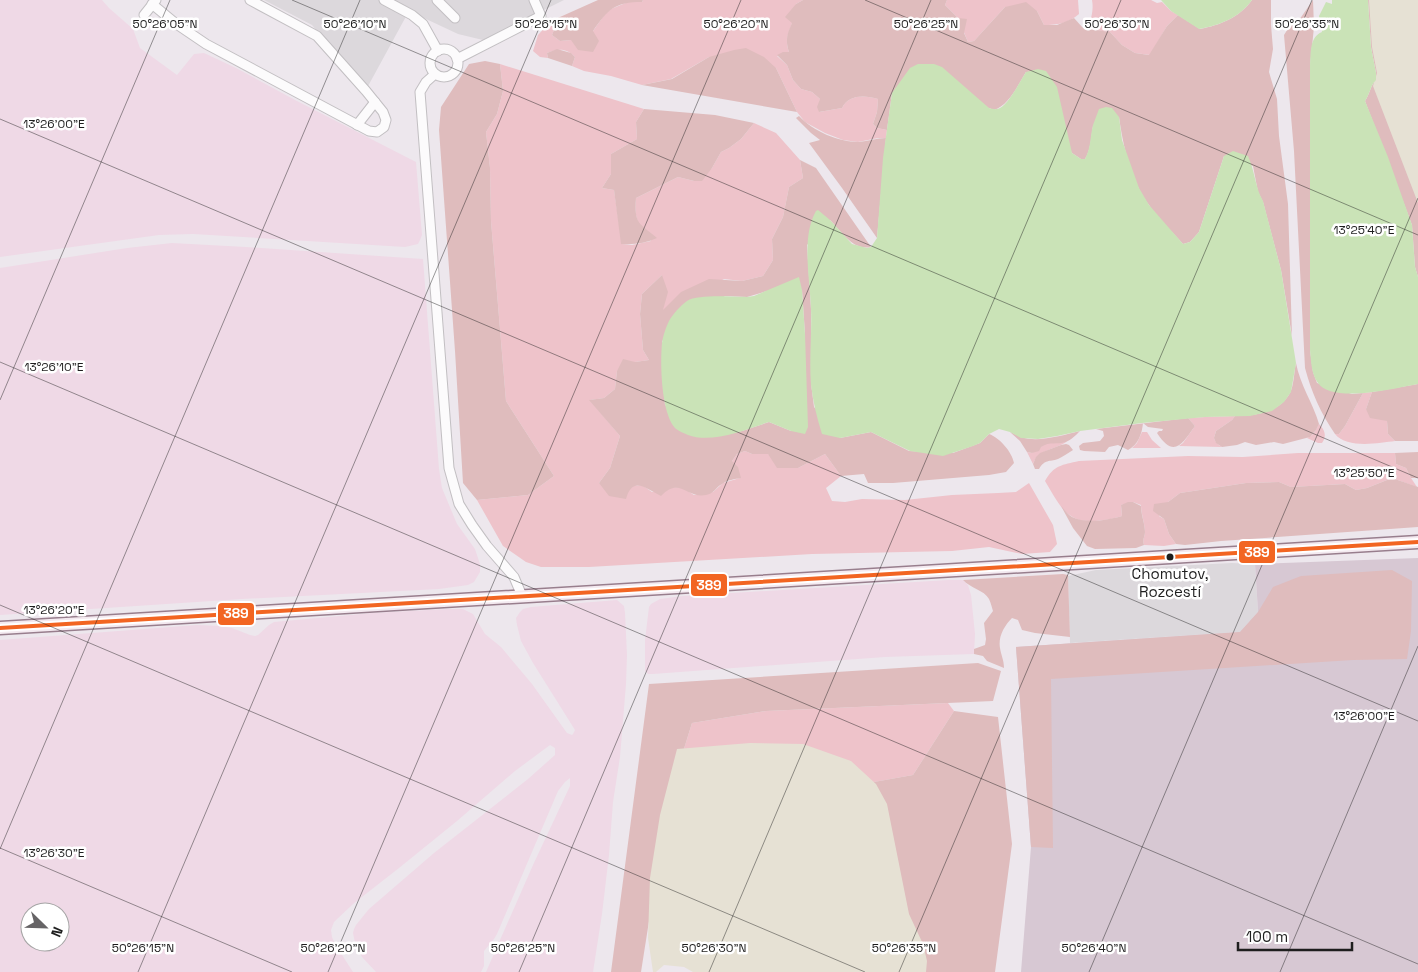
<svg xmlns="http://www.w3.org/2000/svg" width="1418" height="972" font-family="'Space Grotesk',sans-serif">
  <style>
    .residential { fill: #dcd8dc }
    .construction { fill: #d7c8d3 }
    .farmland { fill: #efd9e6; fill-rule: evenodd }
    .grass { fill: #eec3ca }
    .forest { fill: #dfbcbd; fill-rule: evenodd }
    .wetland { fill: #e6e1d4 }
    .water { fill: #cae3b7 }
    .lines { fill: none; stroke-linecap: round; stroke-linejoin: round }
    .minor-casing { stroke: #c2bfc2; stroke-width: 11 }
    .secondary-casing { stroke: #987e8d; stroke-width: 15 }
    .minor { stroke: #fcfbfc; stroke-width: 9 }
    .secondary { stroke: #f4eaf0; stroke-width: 12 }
    .bus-1-casing { stroke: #fff; stroke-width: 8 }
    .bus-1 { stroke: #f26522; stroke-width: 4 }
    .ticks { fill: none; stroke: #1e1e1e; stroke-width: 1; stroke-opacity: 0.45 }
    .bus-dot { fill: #1e1e1e; stroke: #fff; stroke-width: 2 }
    .labels { text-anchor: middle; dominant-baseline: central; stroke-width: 5; stroke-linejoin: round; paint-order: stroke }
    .bus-label { font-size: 15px; fill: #1e1e1e; stroke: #fff }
    .ticks-label { font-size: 12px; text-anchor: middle; fill: #1e1e1e; stroke: #fff; stroke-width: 5; stroke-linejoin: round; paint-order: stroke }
    .line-badge { stroke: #fff; stroke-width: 2 }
    .badge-label { font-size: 14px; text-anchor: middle; font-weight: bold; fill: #fff }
  </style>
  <rect width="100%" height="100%" fill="#ede7ed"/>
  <g class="residential">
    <polygon points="264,0 564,0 483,40 458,34 409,11 367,88 338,57 312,25"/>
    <polygon points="1232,563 1255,564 1258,612 1240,632 1070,643 1068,576 1096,570"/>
  </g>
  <polygon class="construction" points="1418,558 1418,972 1021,972 1031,847 1016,647 1240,632 1258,612 1255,564"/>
  <g class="farmland">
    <polygon points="0,0 102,0 109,8 133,29 140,48 177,75 194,54 204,53 236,68 295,100 416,162 422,235 420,240 418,244 405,247 193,234 159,235 0,257"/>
    <polygon points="172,243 246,247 423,259 439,469 442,488 457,524 475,549 480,564 480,572 474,582 468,585 439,589 242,599 0,615 0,268 127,248"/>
    <polygon points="948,580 963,580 968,585 971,595 975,634 974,654 885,657 653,674 648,674 645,671 645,640 649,607 651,604 660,599 683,596"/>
    <path d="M 617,600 L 624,606 L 625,613 L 627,655 L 626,684 L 620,757 L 613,802 L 609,855 L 602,914 L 593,972 L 486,972 L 533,865 L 570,786 L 570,778 L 565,782 L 558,791 L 497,934 L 494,939 L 484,951 L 484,966 L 481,972 L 376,972 L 362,957 L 355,943 L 353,933 L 354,929 L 356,925 L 369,909 L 434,853 L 528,779 L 555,755 L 555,748 L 550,745 L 515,771 L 457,821 L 399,868 L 353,904 L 334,922 L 331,930 L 332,937 L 335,944 L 353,972 L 0,972 L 0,640 L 197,625 L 220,626 L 232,628 L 250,635 L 255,636 L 258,635 L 269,625 L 274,622 L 372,613 L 447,609 L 463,609 L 473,614 L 485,634 L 501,647 L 511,659 L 532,684 L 567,733 L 572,735 L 573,734 L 575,730 L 533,663 L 521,641 L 517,625 L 516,618 L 520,612 L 523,609 L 531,607 ZM 30,912 L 60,912 L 60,942 L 30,942 Z"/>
  </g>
  <g class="grass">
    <path d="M 643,0 L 803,0 L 796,4 C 795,9 794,15 793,20 C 789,34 784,38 789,52 L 777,56 L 787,65 L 793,80 L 801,89 L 812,92 L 820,99 L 819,112 L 842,108 C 849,94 865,95 878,99 L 877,112 L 873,124 L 877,128 L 887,130 L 886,138 L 878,138 L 858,142 L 843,140 L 825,133 L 805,122 L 797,112 L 776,68 L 709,57 L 671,79 L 642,85 L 611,76 L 584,71 L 572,66 L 575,57 C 567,48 558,48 547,53 L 548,58 L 540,57 L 533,51 L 538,35 L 551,21 L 556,25 L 552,35 L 560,41 L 571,40 L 593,31 L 605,14 L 611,9 L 628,2 L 642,2 Z"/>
    <path d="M 947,0 L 1078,0 L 1079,14 C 1069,23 1057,25 1044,25 L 1037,11 L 1005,7 L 974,41 L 968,42 L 958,18 L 945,5 Z"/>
    <path d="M 1092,0 L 1151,0 L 1157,3 L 1162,2 L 1171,11 L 1178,15 L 1167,26 L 1150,55 L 1135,53 L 1122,45 L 1110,32 L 1087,29 C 1091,20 1094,10 1092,0 Z"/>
    <path d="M 500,64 L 644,109 L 636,122 L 637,139 L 611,154 L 611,174 L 602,188 L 614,190 L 622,244 L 632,245 L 651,241 C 638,223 634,221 636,198 L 678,177 L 694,181 L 712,168 L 721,152 L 729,148 L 741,139 L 754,123 L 776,133 L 800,160 L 803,178 L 789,187 L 783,217 L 772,239 L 773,260 L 763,276 L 742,281 L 724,279 L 663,311 L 662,275 L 642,294 L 640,314 L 643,350 L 649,360 L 635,362 L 617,371 L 615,389 L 604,398 L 590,400 L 620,436 L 610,468 L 599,483 L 628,490 L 633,486 L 642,485 L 652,492 L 665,491 L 672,487 L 683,488 L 694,495 L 713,492 L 723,483 L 740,478 L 732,461 L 737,454 L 745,451 L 752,454 L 768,454 L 798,468 L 825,454 L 841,476 L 826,488 L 832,501 L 845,502 L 862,499 L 905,500 L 952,495 L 998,493 L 1016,492 L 1029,483 L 1053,525 L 1057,544 L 1050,552 L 1022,554 L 989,547 L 952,551 L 812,554 L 589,567 L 541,567 L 526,562 L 503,546 L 477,500 L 528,495 L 554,476 L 506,401 L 491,221 L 490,168 L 486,132 L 497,114 L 503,91 Z"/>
    <path d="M 1372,392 L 1366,409 L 1387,421 L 1388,434 L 1395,441 C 1379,443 1347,449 1335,434 L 1339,434 L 1345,426 L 1363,393 Z"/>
    <path d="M 1235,416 L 1232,420 L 1216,431 C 1213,439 1214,442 1222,447 L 1179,446 L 1183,443 L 1195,426 L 1188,418 L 1205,417 Z"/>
    <path d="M 1319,424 C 1325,430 1327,436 1322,443 L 1318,443 L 1307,438 C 1313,436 1316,430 1319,424 Z"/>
    <polygon points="1142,432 1147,432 1152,440 1161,448 1132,448 1137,443"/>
    <path d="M 1066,442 C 1054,450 1039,449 1033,464 L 1027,452 L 1032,453 L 1046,443 Z"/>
    <path d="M 1298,453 L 1395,453 L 1396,464 L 1406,468 L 1411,478 L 1417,487 L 1392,478 L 1367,488 L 1356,490 L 1345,484 L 1291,487 L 1279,482 L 1246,483 L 1180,493 L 1168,502 L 1159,516 L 1164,519 L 1169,534 L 1176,544 L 1164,546 L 1144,545 C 1142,539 1145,537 1145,532 C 1145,524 1141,514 1141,505 L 1133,502 L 1121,505 L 1122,516 C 1109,520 1083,525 1071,516 C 1059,508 1052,492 1045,481 C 1054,465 1062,465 1079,461 L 1188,456 L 1243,457 Z"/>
    <polygon points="948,703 954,711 913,775 763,802 668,800 692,723 766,711"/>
  </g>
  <g class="forest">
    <path d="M 598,0 L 643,0 L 642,2 C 615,2 608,9 593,31 L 599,41 L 593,52 L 578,50 L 571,40 L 560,41 L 552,35 L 556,25 L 551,21 Z"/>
    <path d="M 803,0 L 947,0 L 945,5 L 958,18 L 967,19 L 964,33 L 968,42 L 974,41 L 1005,7 L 1026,2 L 1037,11 L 1044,25 L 1057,25 L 1074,18 L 1083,28 L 1110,32 L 1122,45 L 1135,53 L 1149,55 L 1167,26 L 1178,15 L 1200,29 C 1220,25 1239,18 1252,0 L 1271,0 L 1271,25 L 1273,49 L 1269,72 L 1277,99 L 1279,136 L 1288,204 L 1292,336 L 1281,270 L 1263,202 L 1258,192 L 1253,166 L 1224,156 L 1199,232 L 1190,242 L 1183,244 C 1172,231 1158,219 1149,205 C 1131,181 1123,146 1119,117 L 1093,126 C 1091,137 1091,149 1085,159 L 1081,159 L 1072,153 L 1026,72 C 1018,85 1009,105 994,110 L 989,108 L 892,93 L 887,130 L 877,128 L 873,124 L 877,112 L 878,99 C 865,95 849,94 842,108 L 819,112 L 817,107 L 820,99 L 812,92 L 801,89 L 793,80 L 787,65 L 777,55 L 783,52 L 789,52 C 785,40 787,34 792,23 L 785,17 L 796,4 Z"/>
    <path d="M 1313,0 L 1314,27 L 1310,66 L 1310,350 L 1313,372 L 1317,383 L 1352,394 L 1363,393 L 1345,426 L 1339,434 L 1335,434 C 1321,414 1311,391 1305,368 L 1294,151 L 1284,35 L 1291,24 L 1297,23 Z"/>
    <path d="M 1368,0 L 1418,0 L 1418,277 L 1415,267 L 1412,225 L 1365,101 C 1370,94 1370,86 1376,80 L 1376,73 L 1371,47 Z"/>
    <polygon points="746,48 764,57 776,68 797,112 642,85 672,79 709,57 734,50"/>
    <polygon points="557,49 571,53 575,57 572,66 548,58 547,53"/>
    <polygon points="485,61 500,64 503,91 497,114 486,132 490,168 491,221 506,401 554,476 528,495 477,500 463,483 455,351 439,130 441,107 469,64"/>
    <path d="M 644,109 L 715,115 L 754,123 L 741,139 L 729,148 L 721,152 L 712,168 L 702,181 L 694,181 L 678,177 L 636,198 C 634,224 639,223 657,238 C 646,243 634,245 621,244 L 614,190 L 602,188 L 611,174 L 611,154 L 637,139 L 636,122 Z"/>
    <path d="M 799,116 C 813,131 838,142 859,142 C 868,141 877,138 886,138 L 877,238 L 842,188 L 809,143 L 820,140 L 811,133 L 796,118 Z"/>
    <path d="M 800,160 L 816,168 L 871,247 C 853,251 841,231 830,220 L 807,245 L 811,309 L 811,383 L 814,407 L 840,438 L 871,432 L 909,451 L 953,453 L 980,443 L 989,434 C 1000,438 1012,452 1014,463 L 1006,472 L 989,475 L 893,483 L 868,483 L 864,474 L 841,476 L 825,454 L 798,468 L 777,468 L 768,454 L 752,454 L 745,451 L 737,454 L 732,461 L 738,467 L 741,478 C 735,479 727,480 722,484 C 716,487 714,494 706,495 C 687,499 680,476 661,496 C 646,489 633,475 626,499 L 609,496 L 599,483 L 610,468 L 620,436 L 589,400 L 604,398 L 615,389 L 617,371 L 623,359 L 635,362 L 649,360 L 643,350 L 640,314 L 642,294 L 662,275 L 668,292 L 663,310 L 681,292 L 709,279 L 742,281 L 763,276 L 773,260 L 772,239 L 783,217 L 789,187 L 803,178 ZM 802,290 L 805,334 L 805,374 L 791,431 L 769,422 L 742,431 L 714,437 L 665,405 L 662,372 L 662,341 L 725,296 L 747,297 L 767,291 Z"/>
    <path d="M 1296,363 C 1300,385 1313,403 1319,424 L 1316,430 L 1310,437 L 1283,444 L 1274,442 L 1256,445 L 1245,442 L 1237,445 L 1222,447 L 1216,443 L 1214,438 L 1216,431 L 1232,420 L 1235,416 C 1255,416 1279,413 1290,393 C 1294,385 1294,372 1296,363 Z"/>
    <polygon points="1418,384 1418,441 1395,441 1388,434 1387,421 1370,418 1366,409 1372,392"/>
    <path d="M 1188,418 L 1195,426 C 1182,444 1174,459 1157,433 L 1159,431 L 1162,431 L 1163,429 L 1148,427 L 1143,423 C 1142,434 1138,445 1128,450 L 1118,445 L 1109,447 L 1105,452 L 1084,451 L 1080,450 L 1079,446 L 1083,443 L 1100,441 L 1104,436 L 1103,431 L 1096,429 Z"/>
    <path d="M 1080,431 C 1076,435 1071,440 1066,442 C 1057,445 1050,441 1041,447 L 1039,451 L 1032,453 L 1027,452 L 1020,441 L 1010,432 C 1014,433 1017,436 1021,437 C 1038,443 1063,435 1080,431 Z"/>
    <path d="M 1066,444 L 1069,445 L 1073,450 C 1068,453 1062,457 1058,459 C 1049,462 1045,459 1039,469 L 1035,469 L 1033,464 L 1036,457 L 1040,453 L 1061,445 Z"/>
    <polygon points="1418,452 1418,478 1411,478 1406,468 1396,464 1395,453"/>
    <polygon points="1392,478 1418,487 1418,527 1221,541 1185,545 1176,544 1169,534 1164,519 1153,511 1154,504 1168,502 1180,493 1246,483 1279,482 1291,487 1345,484 1356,490 1367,488"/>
    <path d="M 1128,502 L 1133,502 L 1141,506 C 1141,515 1145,524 1145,532 C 1145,537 1142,539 1144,545 L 1136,548 L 1095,549 L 1087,546 L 1073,528 L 1061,506 C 1064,509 1068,515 1072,517 C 1086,524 1108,520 1122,516 L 1121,505 Z"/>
    <polygon points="1392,570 1412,581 1411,631 1407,659 1353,660 1051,679 1053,848 1031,847 1016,647 1240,632 1258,612 1273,587 1301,576"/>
    <path d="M 1063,574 L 1068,575 L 1070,637 L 1035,633 L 1022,630 L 1018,620 L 1012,618 C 1004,626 998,637 1000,648 C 1001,655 1004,660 1004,668 L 987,661 L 983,656 L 974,654 L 974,649 L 985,645 L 986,639 L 984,623 L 993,611 C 992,608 991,603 989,599 C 984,590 970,588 963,580 Z"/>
    <polygon points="978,663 1001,671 993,701 766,711 692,723 668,800 641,972 611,972 649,684"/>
    <polygon points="954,711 998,717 1012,844 995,972 715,972 762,802 913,775"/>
  </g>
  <g class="wetland">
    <polygon points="1369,0 1418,0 1418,203 1373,86 1377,73 1372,47"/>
    <polygon points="750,743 803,744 851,761 876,784 887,804 909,914 923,944 927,961 926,972 693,972 684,967 664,965 656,972 653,972 648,938 650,878 660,815 677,749"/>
  </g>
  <g class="water">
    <path d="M 1161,0 L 1252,0 C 1239,18 1220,25 1199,29 L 1171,11 Z"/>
    <path d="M 1332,0 L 1368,0 L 1371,47 L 1376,73 L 1376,80 C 1370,86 1370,94 1365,101 L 1388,157 L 1412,225 L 1415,267 L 1418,277 L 1418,384 C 1396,388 1332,404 1318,383 C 1311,374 1311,360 1310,350 L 1310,66 C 1311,54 1309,37 1322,32 L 1319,16 L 1326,2 L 1332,4 Z"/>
    <path d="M 918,64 L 934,64 L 942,67 L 989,108 C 993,109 996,110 1000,108 C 1010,102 1020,81 1026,72 L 1038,69 L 1046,71 L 1057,87 L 1072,153 L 1081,159 L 1085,159 C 1091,148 1090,137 1093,125 C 1095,120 1097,114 1099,109 L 1106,107 L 1112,108 L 1119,117 L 1122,140 L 1139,188 L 1149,205 L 1183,244 L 1190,242 L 1199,232 L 1224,156 L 1233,151 L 1248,156 C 1255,171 1255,187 1263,201 L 1281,270 L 1296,363 L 1291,392 L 1284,402 L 1272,411 L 1250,416 L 1205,417 L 1142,423 L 1080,431 L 1057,436 L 1038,439 L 1021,438 L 1010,432 L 999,429 L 989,434 L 980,443 L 973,446 L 943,456 L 910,451 L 871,432 L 840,438 L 822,434 C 817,418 813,402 811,385 C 809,360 812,334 811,309 C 810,279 801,237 816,211 L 818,210 L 830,220 L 852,244 L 867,248 L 871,247 L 877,238 L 883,158 L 892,93 L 910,68 Z"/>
    <path d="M 799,277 L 802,290 L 805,334 L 808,427 L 805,434 L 791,431 L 769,422 C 747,429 712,444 688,435 C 684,433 678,431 675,428 C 661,412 660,363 662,343 C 663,336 666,327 669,321 C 673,314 680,306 687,301 C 698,294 733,297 747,297 L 754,296 Z"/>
  </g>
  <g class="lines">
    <g class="minor-casing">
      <g id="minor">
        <polyline points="384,0 412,15 423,24 438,51"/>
        <polyline points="437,0 455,18"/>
        <polyline points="152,4 175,23 206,44 369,131 377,132 384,127 386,120 383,112 366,91 317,36 250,0"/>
        <polyline points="144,15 156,0"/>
        <circle cx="444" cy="63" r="14"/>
        <polyline points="457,59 541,16 534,0"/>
        <polyline points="435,74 426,82 420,92 449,468 459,504 472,525 487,546 514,577 522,596"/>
        <polyline points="357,125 375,102"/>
      </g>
    </g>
    <g class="secondary-casing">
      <polyline id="secondary" points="0,628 1418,542"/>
    </g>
    <use href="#minor" class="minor"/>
    <use href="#secondary" class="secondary"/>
    <g class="bus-1-casing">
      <polyline id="bus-1" points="0,628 1418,542"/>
    </g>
    <use href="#bus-1" class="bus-1"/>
  </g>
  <path class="ticks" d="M 292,0 L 1418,478M 865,0 L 1418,235M 0,119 L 1418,721M 0,362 L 1418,964M 0,400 L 170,0M 0,605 L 865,972M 0,848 L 292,972M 0,849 L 360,0M 138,972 L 551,0M 328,972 L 741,0M 519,972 L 931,0M 709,972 L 1121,0M 899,972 L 1312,0M 1089,972 L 1418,198M 1280,972 L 1418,646"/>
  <circle class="bus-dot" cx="1170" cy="557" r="4.5"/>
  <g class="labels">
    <g class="bus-label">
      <text x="1170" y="573">Chomutov,<tspan x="1170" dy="18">Rozcestí</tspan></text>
    </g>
  </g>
  <g class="ticks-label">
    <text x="165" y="28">50°26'05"N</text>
    <text x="355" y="28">50°26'10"N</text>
    <text x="546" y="28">50°26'15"N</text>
    <text x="736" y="28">50°26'20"N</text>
    <text x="926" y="28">50°26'25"N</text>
    <text x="1117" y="28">50°26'30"N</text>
    <text x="1307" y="28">50°26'35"N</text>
    <text x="54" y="128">13°26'00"E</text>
    <text x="1364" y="234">13°25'40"E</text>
    <text x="54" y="371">13°26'10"E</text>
    <text x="1364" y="477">13°25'50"E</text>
    <text x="54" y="614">13°26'20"E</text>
    <text x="1364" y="720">13°26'00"E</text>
    <text x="54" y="857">13°26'30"E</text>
    <text x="143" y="952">50°26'15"N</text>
    <text x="333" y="952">50°26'20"N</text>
    <text x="523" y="952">50°26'25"N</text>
    <text x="714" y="952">50°26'30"N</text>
    <text x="904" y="952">50°26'35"N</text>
    <text x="1094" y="952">50°26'40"N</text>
  </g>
  <g class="line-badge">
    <rect x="1238" y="540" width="38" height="24" rx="5" fill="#f26522"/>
    <rect x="690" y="573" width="38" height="24" rx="5" fill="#f26522"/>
    <rect x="217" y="602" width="38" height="24" rx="5" fill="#f26522"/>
  </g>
  <g class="badge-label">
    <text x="1257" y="557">389</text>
    <text x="709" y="590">389</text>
    <text x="236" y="618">389</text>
  </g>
  <g transform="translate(45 927) rotate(113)"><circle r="24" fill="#ffffff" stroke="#a5a5a5"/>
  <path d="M0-4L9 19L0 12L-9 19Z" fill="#666466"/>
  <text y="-8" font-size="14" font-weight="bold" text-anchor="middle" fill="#1e1e1e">N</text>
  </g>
  <path d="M1238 942v8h114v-8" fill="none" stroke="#1e1e1e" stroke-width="2.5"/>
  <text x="1246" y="942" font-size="15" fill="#1e1e1e" stroke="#ffffff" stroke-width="4" paint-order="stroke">100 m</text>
</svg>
